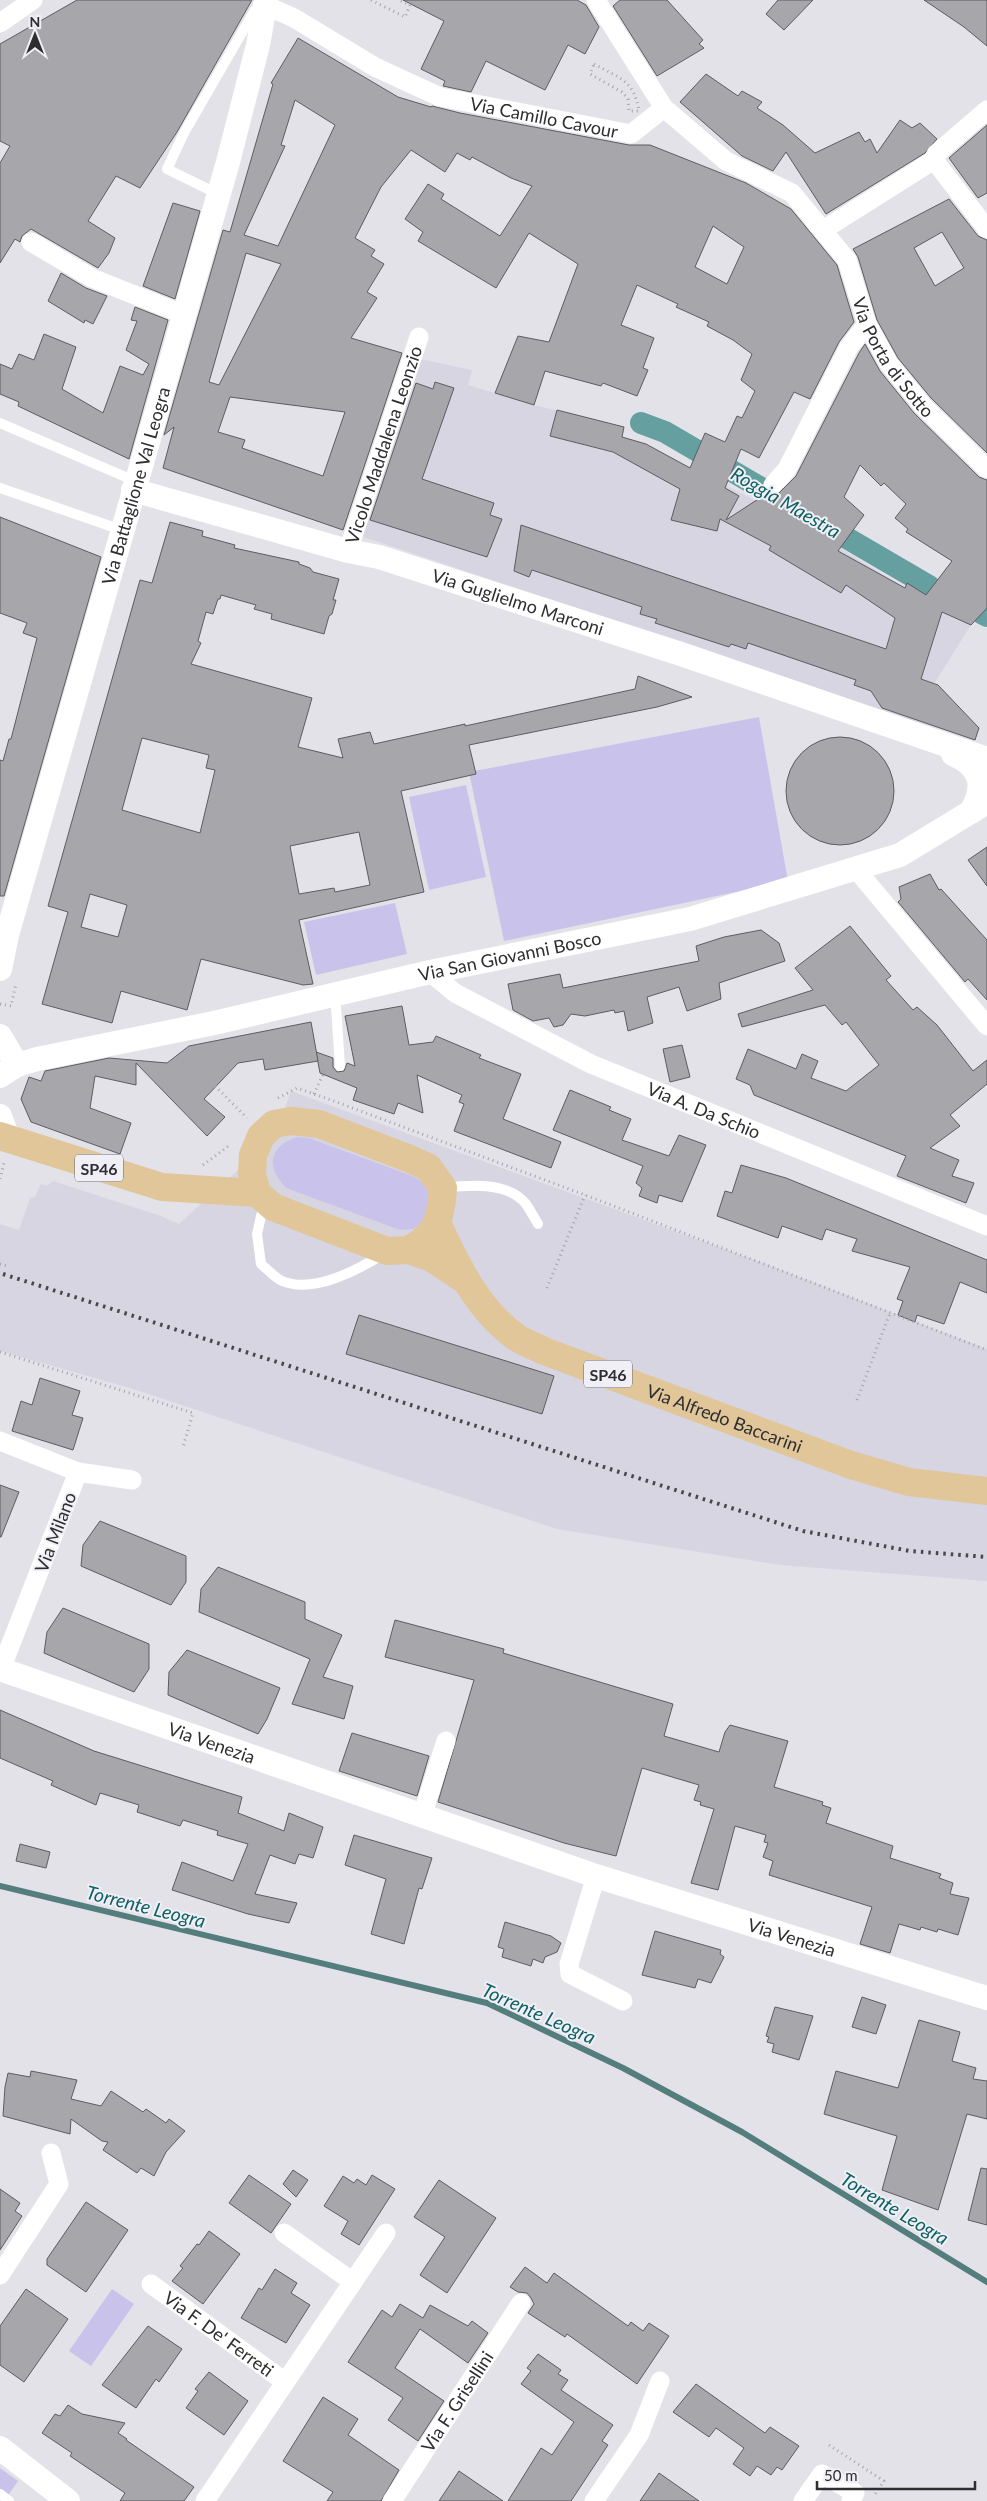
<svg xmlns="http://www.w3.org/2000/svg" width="987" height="2501" font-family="Lato,sans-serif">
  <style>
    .built { fill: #d7d5e2 }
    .green { fill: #c9c3ec }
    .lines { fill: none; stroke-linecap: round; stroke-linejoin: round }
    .stream { stroke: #547d7e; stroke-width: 6 }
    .canal { stroke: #659fa0; stroke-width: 22 }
    .building { fill: #a6a6ab; stroke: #5c5c61; fill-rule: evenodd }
    .path { stroke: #a5a4a9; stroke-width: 3; stroke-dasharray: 1 4; stroke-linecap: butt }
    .service { stroke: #fff; stroke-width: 10 }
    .minor { stroke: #fff; stroke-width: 19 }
    .tertiary { stroke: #fff; stroke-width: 24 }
    .primary { stroke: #e0c699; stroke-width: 28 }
    .rail { stroke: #48474b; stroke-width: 4; stroke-dasharray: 2.5 5; stroke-linecap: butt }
    .labels { text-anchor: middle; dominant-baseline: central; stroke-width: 4; stroke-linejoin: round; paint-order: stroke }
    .shield { fill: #f0eff5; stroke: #68676b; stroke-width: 1 }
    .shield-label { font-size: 16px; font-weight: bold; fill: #2e2d30 }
    .street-label { font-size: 18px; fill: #2e2d30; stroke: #f0eff5 }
    .water-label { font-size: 19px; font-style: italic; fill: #0d6163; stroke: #f0eff5 }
  </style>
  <rect width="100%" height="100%" fill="#e3e2e8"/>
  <g class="built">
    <polygon points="410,357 472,370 468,385 534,405 624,427 622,437 646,444 799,523 905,588 907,583 927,595 952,561 969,588 955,618 971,625 934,684 979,728 975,740 892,714 352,533"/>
    <polygon points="291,1091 768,1265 987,1349 987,1581 780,1565 557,1529 133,1389 0,1351 0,1224 19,1230 30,1198 35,1197 41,1184 47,1186 53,1181 161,1216 179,1224 275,1136"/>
  </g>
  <g class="green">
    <polygon points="759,717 788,881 504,941 469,772"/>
    <polygon points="466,785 486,877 429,890 409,797"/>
    <polygon points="395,903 407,954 316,975 304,922"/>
    <path d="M 297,1137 L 309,1138 L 415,1177 C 435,1191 429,1200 425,1222 L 413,1229 L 400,1230 L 286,1188 C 266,1167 268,1147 297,1137 Z"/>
    <polygon points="112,2289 134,2304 91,2366 69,2351"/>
    <polygon points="0,2468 18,2481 4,2501 0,2501"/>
  </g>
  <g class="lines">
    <polyline class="stream" points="0,1886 487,2003 623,2068 742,2132 987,2282"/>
    <g class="canal">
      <polyline points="641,423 665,432 929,586"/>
      <polyline points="983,614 987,616"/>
    </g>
  </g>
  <g class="building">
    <polygon points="77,0 252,0 177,132 140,188 116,176 88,221 115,238 109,253 98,268 31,229 22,236 20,242 15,239 0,263 0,163 10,146 0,141 0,44"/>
    <polygon points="403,0 577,0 586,5 599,27 585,54 568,45 545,90 486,61 471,92 443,86 445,81 421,69 444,21"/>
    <polygon points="620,0 667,0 703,40 699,44 704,48 657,76 613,6"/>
    <polygon points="778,0 813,0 784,30 766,14"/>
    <polygon points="924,0 987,0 987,46 964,27"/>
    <path d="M 298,38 L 398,97 L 431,107 L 432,106 L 460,113 L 629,145 L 650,145 L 746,183 L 791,209 L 837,265 L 854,322 L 839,342 L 810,399 L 794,392 L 759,458 L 741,449 L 725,488 L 739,496 L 726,520 L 766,494 L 777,495 L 796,476 L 859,353 L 865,344 L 880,371 L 914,413 L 979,477 L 987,480 L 987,608 L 971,625 L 942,612 L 921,679 L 938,685 L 979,728 L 975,740 L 882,708 L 871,691 L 854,685 L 856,680 L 748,643 L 746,649 L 731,644 L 729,647 L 655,623 L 657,619 L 640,614 L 642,607 L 532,570 L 529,577 L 514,571 L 521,525 L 886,649 L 895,618 L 846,585 L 841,593 L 769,550 L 771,546 L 720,519 L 717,531 L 671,520 L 680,489 L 613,452 L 550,436 L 557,410 L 624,427 L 622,437 L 646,444 L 690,468 L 705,433 L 725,442 L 737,416 L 742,418 L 755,391 L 741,380 L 752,354 L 733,340 L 707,326 L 709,322 L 676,307 L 678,304 L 637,285 L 621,325 L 654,338 L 643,368 L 648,370 L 637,396 L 603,383 L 601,386 L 545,371 L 534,405 L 495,393 L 518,336 L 549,342 L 578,264 L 529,233 L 496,288 L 418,241 L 423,232 L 405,219 L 428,184 L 444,194 L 441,199 L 500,236 L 532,186 L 511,178 L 472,157 L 470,160 L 457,153 L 445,172 L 411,150 L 381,187 L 355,238 L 375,250 L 371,256 L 384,264 L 367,292 L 377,298 L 351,338 L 402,353 L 343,530 L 163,468 L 174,427 L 164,435 L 223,230 L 230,232 L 273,84 L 271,83 ZM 295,100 L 335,125 L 278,246 L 244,235 L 285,146 L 281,145 ZM 713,226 L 744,247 L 727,284 L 695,267 ZM 246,253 L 281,264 L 219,385 L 209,382 ZM 230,397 L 345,412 L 323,476 L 242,448 L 245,440 L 218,432 ZM 860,465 L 881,486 L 884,483 L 906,504 L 895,518 L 908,529 L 906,532 L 952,561 L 926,595 L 907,583 L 905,588 L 838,551 L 864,515 L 844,497 Z"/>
    <polygon points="706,74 738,96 742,91 762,102 757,108 783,125 815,153 859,132 865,142 870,139 877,153 900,120 912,128 920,123 937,139 925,153 826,214 786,152 773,171 742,156 680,102"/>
    <polygon points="987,125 987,193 978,198 949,158"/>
    <path d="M 949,199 L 978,236 L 987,240 L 987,453 L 931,398 L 898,358 L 877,320 L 858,257 L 853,249 ZM 942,232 L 964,268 L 935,286 L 914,248 Z"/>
    <polygon points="173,203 200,211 175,299 143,286"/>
    <polygon points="61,273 86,288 107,296 93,324 85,320 84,323 48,301"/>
    <polygon points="135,307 168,320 129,459 18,406 19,402 0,394 0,364 12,369 19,354 34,360 44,334 76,347 62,389 103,413 120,366 143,375 149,364 126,350 137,321 131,320"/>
    <polygon points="435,382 454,388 422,479 494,503 490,515 502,519 487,557 370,520 416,383 433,389"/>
    <polygon points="0,517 101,557 4,896 0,896 0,760 3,761 9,739 11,739 37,638 23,633 27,623 0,613"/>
    <path d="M 170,522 L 203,531 L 202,536 L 235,545 L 234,548 L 299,562 L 299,564 L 310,568 L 313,572 L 339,579 L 333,600 L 336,600 L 332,614 L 329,616 L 324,634 L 271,619 L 272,614 L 254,609 L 256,605 L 221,595 L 220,599 L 218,599 L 213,614 L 206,612 L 198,641 L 201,643 L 191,664 L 312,698 L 298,747 L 343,758 L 338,739 L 370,732 L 374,744 L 465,724 L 465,726 L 635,689 L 638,676 L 692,697 L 657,707 L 469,745 L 476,774 L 401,791 L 424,892 L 299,920 L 313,984 L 303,985 L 201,959 L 187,1010 L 121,991 L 112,1023 L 42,1004 L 68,912 L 48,906 L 140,580 L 152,583 ZM 142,738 L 209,755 L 206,768 L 215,770 L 200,833 L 122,810 ZM 359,832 L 370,885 L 335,892 L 334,888 L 299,894 L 290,846 ZM 90,894 L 127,905 L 118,937 L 81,927 Z"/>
    <circle cx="840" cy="791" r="54"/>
    <polygon points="987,847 987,886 968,860"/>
    <polygon points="930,874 939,890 941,889 987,940 987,1000 968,979 965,982 898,902 901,899 899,887"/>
    <polygon points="850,926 891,976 886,980 913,1010 917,1007 937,1025 973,1071 987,1060 987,1084 950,1115 960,1126 930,1148 959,1160 952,1176 974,1183 966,1203 897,1176 906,1156 754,1095 750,1085 736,1079 748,1049 796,1069 802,1054 818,1061 811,1078 846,1091 879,1065 846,1022 842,1025 825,1005 742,1027 738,1014 813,990 795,968"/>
    <polygon points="761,930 779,943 785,961 719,983 721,999 687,1011 679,987 647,997 653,1023 628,1031 624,1011 615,1013 614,1010 585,1016 571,1014 563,1025 554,1027 549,1018 533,1021 513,1010 508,984 560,974 563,988 699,961 696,946 724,937"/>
    <polygon points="402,1006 409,1045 433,1042 436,1036 481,1055 479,1058 521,1074 503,1119 561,1142 551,1168 454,1131 464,1104 459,1102 462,1095 417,1075 423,1113 398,1103 394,1114 353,1100 357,1088 320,1073 316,1052 333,1058 333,1067 337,1072 344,1071 347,1063 355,1066 345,1016"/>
    <polygon points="311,1022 318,1061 265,1070 263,1059 238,1063 204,1099 225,1117 207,1136 136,1063 136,1085 95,1076 90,1108 131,1123 120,1154 31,1122 21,1099 29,1077 41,1081 45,1071 109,1058 167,1063 189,1046"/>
    <polygon points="682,1045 690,1077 670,1082 663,1049"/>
    <polygon points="570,1090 611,1107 609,1110 631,1119 622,1140 669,1156 679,1135 706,1145 682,1202 659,1195 657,1203 639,1196 642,1188 636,1183 643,1166 553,1130"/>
    <polygon points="741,1165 786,1178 987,1260 987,1293 960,1282 944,1324 917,1315 915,1322 898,1315 903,1301 897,1299 910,1267 852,1251 857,1239 826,1229 822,1240 782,1226 778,1238 717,1216 725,1191 732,1193"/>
    <polygon points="359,1315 554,1376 542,1414 346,1354"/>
    <polygon points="40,1378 80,1391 72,1415 83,1418 73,1450 12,1431 21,1401 32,1405"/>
    <polygon points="0,1485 19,1492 1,1537 0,1537"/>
    <polygon points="100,1521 186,1556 186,1582 171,1605 81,1566 83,1545"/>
    <polygon points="218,1567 305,1602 305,1619 342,1635 323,1677 353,1686 344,1719 292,1704 310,1659 199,1612 201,1589"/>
    <polygon points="63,1608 149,1644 149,1669 134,1692 44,1653 47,1632"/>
    <polygon points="395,1620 504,1649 503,1653 673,1704 664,1736 719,1752 725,1732 730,1725 788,1741 774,1787 823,1802 822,1805 831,1808 826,1823 893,1846 890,1858 941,1874 939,1878 953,1883 950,1894 969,1898 958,1935 938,1929 937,1932 921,1927 920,1930 899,1924 890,1953 860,1944 872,1907 769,1875 773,1861 763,1857 768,1843 764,1842 766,1835 735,1826 718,1890 691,1883 714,1809 700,1805 701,1802 694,1800 699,1785 642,1768 616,1856 564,1843 438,1802 474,1680 385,1657"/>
    <polygon points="187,1650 280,1688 267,1719 258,1734 168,1695 169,1672"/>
    <polygon points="0,1710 94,1751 242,1797 238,1813 284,1831 289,1813 323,1827 313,1858 299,1854 295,1864 270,1855 255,1894 297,1903 289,1923 248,1914 172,1890 182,1862 233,1881 248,1844 217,1835 218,1831 183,1820 180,1826 137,1812 139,1805 100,1793 96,1805 51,1785 53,1781 0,1758"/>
    <polygon points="352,1733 429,1756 417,1796 339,1771"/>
    <polygon points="354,1835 432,1858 422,1889 419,1888 404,1944 371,1934 386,1879 345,1865"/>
    <polygon points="20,1844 50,1852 46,1868 16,1861"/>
    <polygon points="505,1922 551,1936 561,1943 557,1952 545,1957 543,1963 533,1959 531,1966 502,1957 504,1949 498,1947"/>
    <polygon points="655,1931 721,1950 720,1954 724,1957 711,1983 698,1979 695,1988 642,1975"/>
    <polygon points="862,1997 886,2005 876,2034 852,2027"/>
    <polygon points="775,2007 813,2016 799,2060 772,2052 774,2044 767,2042 769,2037 766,2036"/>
    <polygon points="919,2020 960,2032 952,2061 976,2068 973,2079 987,2081 987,2119 967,2114 938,2210 882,2190 897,2136 824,2114 836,2071 898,2088"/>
    <polygon points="31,2071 77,2080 71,2099 101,2106 111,2091 143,2112 146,2109 166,2123 169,2119 185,2131 166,2152 154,2176 141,2168 137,2173 103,2150 108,2142 102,2141 71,2119 70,2134 3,2116 5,2087 8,2073 30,2077"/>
    <polygon points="981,2168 987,2169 987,2225 968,2220"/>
    <polygon points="293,2170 308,2180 296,2197 283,2184"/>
    <polygon points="249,2175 291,2204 271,2233 229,2203"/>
    <polygon points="372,2175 395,2189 359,2245 341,2234 348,2221 324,2206 343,2176 354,2183 357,2179 366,2185"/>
    <polygon points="439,2180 496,2218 447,2293 420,2275 445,2237 414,2217"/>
    <polygon points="0,2189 20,2203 15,2211 22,2216 0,2250"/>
    <polygon points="86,2202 128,2230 86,2292 47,2265 47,2259"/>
    <polygon points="209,2231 240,2254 203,2304 172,2281 183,2268 180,2266 197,2244 199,2245"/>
    <polygon points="525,2267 547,2283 554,2273 628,2326 631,2322 643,2331 649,2323 669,2336 637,2384 567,2334 565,2337 528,2313 534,2304 531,2298 527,2293 518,2292 510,2287"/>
    <polygon points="275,2269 297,2283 291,2293 310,2305 286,2343 241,2318 259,2288 262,2290"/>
    <polygon points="26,2289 68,2319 24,2382 0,2365 0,2326"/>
    <polygon points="400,2304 423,2318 430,2305 468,2326 472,2321 488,2333 468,2363 420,2329 395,2368 444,2401 418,2441 388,2420 403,2398 348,2362 382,2310 392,2317"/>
    <polygon points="148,2326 182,2349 159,2382 156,2379 136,2408 102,2385"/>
    <polygon points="538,2354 561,2370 558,2374 568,2380 561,2390 613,2425 602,2441 608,2445 571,2501 508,2501 541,2448 552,2455 574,2422 521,2384 531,2371 527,2368"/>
    <polygon points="209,2372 248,2401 224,2435 186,2408 198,2391 195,2389"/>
    <polygon points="696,2384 765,2433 770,2427 799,2446 782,2470 777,2467 771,2475 757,2466 750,2476 733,2464 744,2448 716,2428 709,2437 673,2412"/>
    <polygon points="323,2397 358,2419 348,2435 399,2470 381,2501 327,2501 333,2492 283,2461"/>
    <polygon points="68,2405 82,2414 125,2423 118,2433 127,2439 126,2440 194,2487 184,2501 120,2501 125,2493 70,2456 72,2453 42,2433 55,2414 60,2416"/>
    <polygon points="459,2471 503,2501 439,2501"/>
    <polygon points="659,2473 699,2501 640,2501"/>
  </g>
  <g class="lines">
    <g class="path">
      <polyline points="371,0 405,17 410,5 399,0"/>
      <path d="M 594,64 C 619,78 634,80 639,111 L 629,111 L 628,99 L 622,92 L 590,74 Z"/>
      <polyline points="0,1004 11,1006 16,984"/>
      <polyline points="215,1086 247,1118"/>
      <polyline points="314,1094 325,1070"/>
      <polyline points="278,1098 297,1088 331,1100 585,1195 987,1350"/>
      <polyline points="203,1165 230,1145"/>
      <polyline points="0,1179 4,1163"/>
      <polyline points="0,1264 7,1266"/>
      <polyline points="547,1288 585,1195"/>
      <polyline points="0,1352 193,1413 183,1447"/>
      <polyline points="857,1400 890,1313"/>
      <polyline points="829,2445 884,2481 875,2494"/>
    </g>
    <g class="service">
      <polyline points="218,194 167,169 184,133 255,10 260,7"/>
      <polyline points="0,423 128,478 132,486"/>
      <polyline points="0,488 113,527 120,535"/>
      <polyline points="335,993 340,1066"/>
      <path d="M 443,1188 C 468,1185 507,1181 526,1204 C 530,1210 534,1217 538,1224"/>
      <path d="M 264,1203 L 257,1234 L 261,1264 C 267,1269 275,1278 282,1281 C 313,1294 359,1270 384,1253"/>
      <polyline points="0,2494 9,2501"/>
    </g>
    <g class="minor">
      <polyline points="596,0 664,108"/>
      <path id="s1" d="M 265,5 L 294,18 L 375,67 L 440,97 L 631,134 L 664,108 L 726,161 L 792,193 L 847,260 L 867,324 L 889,364 L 923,406 L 987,469"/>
      <polyline points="0,23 33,0"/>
      <polyline points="934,160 987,229"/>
      <polyline points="934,160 936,154 987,110"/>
      <polyline points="823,230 934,160"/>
      <polyline points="31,242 92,278 185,315"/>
      <polyline points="773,485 787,469 849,347 867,324"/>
      <path id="s2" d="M 348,551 L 419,337"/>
      <polyline points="855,868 987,1026"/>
      <path id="s3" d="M 430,972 L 455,993 L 591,1064 L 987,1226"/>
      <polyline points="0,1441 78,1472 1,1669"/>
      <polyline points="78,1472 132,1480"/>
      <polyline points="422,1816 446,1741"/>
      <polyline points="596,1876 569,1964 570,1974 623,2001"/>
      <polyline points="284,2233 353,2282"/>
      <polyline points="0,2275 59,2184 51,2153"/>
      <path id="s4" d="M 151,2284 L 285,2382"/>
      <polyline points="205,2501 386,2233"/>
      <path id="s5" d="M 392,2501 L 521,2303"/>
      <polyline points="594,2501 639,2435 660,2381"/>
      <polyline points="803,2501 822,2474 855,2493 851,2501"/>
    </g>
    <g class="tertiary">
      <path id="s6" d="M 133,490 L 348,551 L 379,557 L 681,654 L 987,759"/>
      <path d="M 953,754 C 982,767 986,786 971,812"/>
      <path id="s7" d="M 0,969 L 7,935 L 228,162 L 258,45 L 266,0"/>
      <polyline points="0,1036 17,1065"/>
      <path id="s8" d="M 0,1076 L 17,1065 L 37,1059 L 214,1023 L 430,972 L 690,919 L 900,855 L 987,802"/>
      <polyline points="0,1116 8,1138"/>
      <path id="s9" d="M 0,1669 L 596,1876 L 987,1998"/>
      <polyline points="0,2448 68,2501"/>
    </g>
    <g class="primary">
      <polyline points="0,1136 162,1187 257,1193"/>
      <path id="s10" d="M 438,1225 C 457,1266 478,1310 516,1337 C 524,1343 535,1346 544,1351 L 851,1465 L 909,1482 L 987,1491"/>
      <path d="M 409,1250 C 437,1234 441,1219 443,1188 L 428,1167 L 405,1157 L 319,1124 L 291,1121 L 274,1124 L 261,1136 L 253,1155 L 252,1174 L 257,1193 L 273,1207 L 387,1251 L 409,1250 L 432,1258 L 462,1278"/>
    </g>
    <polyline class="rail" points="3,1274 803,1531 910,1551 987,1557"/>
  </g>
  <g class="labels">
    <g class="shield">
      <rect x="75" y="1154.5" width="48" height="27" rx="4"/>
      <rect x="584" y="1360.5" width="48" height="27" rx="4"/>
    </g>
    <g class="shield-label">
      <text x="99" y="1168">SP46</text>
      <text x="608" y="1374">SP46</text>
    </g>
    <g class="street-label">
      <text stroke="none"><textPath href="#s1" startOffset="304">Via Camillo Cavour</textPath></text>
      <text stroke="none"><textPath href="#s1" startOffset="785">Via Porta di Sotto</textPath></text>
      <text stroke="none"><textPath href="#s2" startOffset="112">Vicolo Maddalena Leonzio</textPath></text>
      <text stroke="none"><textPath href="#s7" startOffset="502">Via Battaglione Val Leogra</textPath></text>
      <text stroke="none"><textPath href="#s6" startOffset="401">Via Guglielmo Marconi</textPath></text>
      <text stroke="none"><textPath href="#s8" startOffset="525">Via San Giovanni Bosco</textPath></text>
      <text stroke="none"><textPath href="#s3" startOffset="308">Via A. Da Schio</textPath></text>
      <text stroke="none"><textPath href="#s10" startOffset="362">Via Alfredo Baccarini</textPath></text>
      <text transform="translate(55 1532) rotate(-69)">Via Milano</text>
      <text stroke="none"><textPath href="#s9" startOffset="224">Via Venezia</textPath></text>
      <text stroke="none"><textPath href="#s9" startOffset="836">Via Venezia</textPath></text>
      <text stroke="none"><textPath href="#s4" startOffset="84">Via F. De' Ferreti</textPath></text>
      <text stroke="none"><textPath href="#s5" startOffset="119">Via F. Grisellini</textPath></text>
    </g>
    <g class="water-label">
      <text transform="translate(786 502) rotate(30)">Roggia Maestra</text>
      <text transform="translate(146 1906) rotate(14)">Torrente Leogra</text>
      <text transform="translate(539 2013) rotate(24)">Torrente Leogra</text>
      <text transform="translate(895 2208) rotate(31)">Torrente Leogra</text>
    </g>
  </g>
  <g transform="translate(35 35)" stroke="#f0eff5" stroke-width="4" paint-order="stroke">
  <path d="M0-4L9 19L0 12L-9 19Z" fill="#2e2d30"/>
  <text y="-8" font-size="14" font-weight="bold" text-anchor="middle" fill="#2e2d30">N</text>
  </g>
  <path d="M817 2481v8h158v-8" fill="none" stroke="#2e2d30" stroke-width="2.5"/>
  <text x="824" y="2481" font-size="15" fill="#2e2d30" stroke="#f0eff5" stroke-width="4" paint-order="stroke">50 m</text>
</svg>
